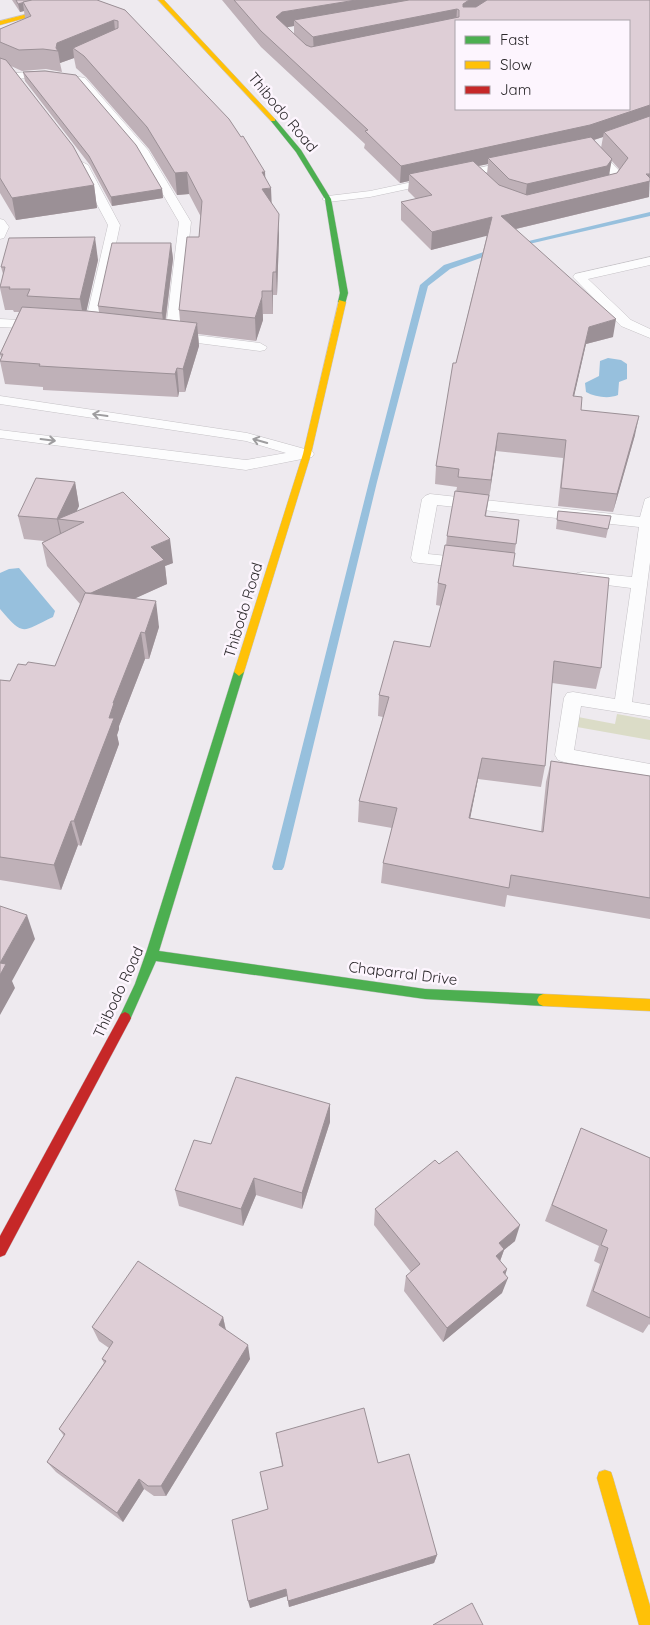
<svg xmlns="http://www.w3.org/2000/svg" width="650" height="1625" font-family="Quicksand,sans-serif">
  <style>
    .green { fill: #dbdcc7 }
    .water { fill: #97c0dd }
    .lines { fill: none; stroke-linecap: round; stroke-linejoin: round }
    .stream { fill: #97c0dd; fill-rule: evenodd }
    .lane-casing { stroke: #c5c2c6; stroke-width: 1 }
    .fast-casing { stroke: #c5c2c6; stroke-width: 1 }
    .slow-casing { stroke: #c5c2c6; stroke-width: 1 }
    .jam-casing { stroke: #c5c2c6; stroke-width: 1 }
    .lane { fill: #fcfcfd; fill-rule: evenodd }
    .fast { fill: #4caf50; fill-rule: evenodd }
    .slow { fill: #ffc107; fill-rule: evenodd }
    .jam { fill: #c62828; fill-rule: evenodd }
    .wall { fill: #bfb1b8; fill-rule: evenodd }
    .shaded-wall { fill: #9b9096 }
    .building { fill: #deced6; stroke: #9b9096; fill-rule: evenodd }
    .oneway { stroke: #9e9d9f }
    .labels { text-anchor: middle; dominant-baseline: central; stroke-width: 5; stroke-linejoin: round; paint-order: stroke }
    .street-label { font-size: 15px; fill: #2c292c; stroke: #fdf5fe }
  </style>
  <rect width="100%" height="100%" fill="#eeeaef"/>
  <polygon class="green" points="617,714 650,720 650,740 577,727 578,717 615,724"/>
  <g class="water">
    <path d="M 608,358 L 621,360 L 627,364 L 627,379 L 619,382 L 618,395 C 609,399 595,397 586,392 L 585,383 L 599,376 L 600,361 Z"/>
    <path d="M 19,568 L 55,611 L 53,617 C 21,632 24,637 0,609 L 0,573 L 9,569 Z"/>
  </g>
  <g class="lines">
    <g class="stream">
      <polygon points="650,212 650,216 516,247 512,245"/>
      <polygon points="493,249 500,251 450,269 428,286 377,482 284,867 282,870 274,870 272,867 369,482 420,285 444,265"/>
    </g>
    <g class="lane-casing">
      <g id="lane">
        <polygon points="46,71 85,78 148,150 191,222 179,333 260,343 267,347 265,350 260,351 167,339 165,336 179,222 139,153 78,82 46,77 14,79 9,76 14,73"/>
        <polygon points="592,145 596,146 623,175 613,188 600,191 594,188 596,186 605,183 611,175 587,148"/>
        <polygon points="511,161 517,164 515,166 370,197 328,202 322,199 328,196 370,191"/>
        <polygon points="82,162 88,165 120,225 98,328 91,332 84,328 108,225 76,165"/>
        <polygon points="0,219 4,220 9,227 4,238 0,239"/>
        <polygon points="650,257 650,265 588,279 631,320 650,329 650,338 621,326 573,277 575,274"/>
        <polygon points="0,319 39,321 46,325 39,329 0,327"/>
        <polygon points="0,396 247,433 312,451 314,454 312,457 307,458 246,470 0,438 0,430 246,460 286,453 246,441 0,404"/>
        <polygon points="430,494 640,517 645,499 650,497 650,562 632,702 650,705 650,717 581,706 574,750 650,764 650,778 564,762 558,760 555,755 564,698 567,693 573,692 615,699 631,588 583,582 577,581 575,577 577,573 583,572 632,577 639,527 437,505 428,554 467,558 473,559 475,563 473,567 467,568 419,563 413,562 411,558 422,499 425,496"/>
      </g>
    </g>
    <g class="fast-casing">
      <g id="fast">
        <polygon points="271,119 275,119 301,150 331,199 348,293 345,304 338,302 340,293 325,199 296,152 271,121"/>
        <polygon points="239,668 244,672 159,951 425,989 543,994 547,996 549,1000 547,1004 543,1006 425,999 156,961 129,1022 125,1024 121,1022 119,1018 135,984 147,950 234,672"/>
      </g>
    </g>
    <g class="slow-casing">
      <g id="slow">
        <polygon points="82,0 91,0 0,25 0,21"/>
        <polygon points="158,0 164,0 275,119 275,121 271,121"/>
        <polygon points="339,300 346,302 311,454 244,672 239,676 234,672 303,454"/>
        <polygon points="543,994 650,999 650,1011 543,1006 539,1004 537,1000 539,996"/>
        <polygon points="605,1470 611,1472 613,1478 650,1606 650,1625 639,1625 597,1478 599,1472"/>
      </g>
    </g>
    <g class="jam-casing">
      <polygon id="jam" points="125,1012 129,1014 131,1018 129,1022 5,1255 0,1257 0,1236 121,1014"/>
    </g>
    <use href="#lane" class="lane"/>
    <use href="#fast" class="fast"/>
    <use href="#slow" class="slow"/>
    <use href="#jam" class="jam"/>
  </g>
  <g class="wall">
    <polygon points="12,0 97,0 125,10 265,179 279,236 277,295 273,295 273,314 263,314 263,320 256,341 198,334 199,346 185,392 179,392 178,397 43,390 43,387 5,384 0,361 1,358 0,354 19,312 14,312 13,310 5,310 0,288 3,274 1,267 98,260 86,311 99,312 98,306 171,243 173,259 166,319 180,321 179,310 199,237 201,217 189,194 177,195 149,149 86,77 76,68 74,58 60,63 62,72 46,69 22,71 11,66 94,185 97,208 16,220 0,193 0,29 25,19 24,11 20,12"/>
    <path d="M 222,0 L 650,0 L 649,197 L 516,229 L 613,337 L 586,344 L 574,396 L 581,410 L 635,435 L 613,512 L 558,506 L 563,458 L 496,451 L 486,516 L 519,520 L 513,566 L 601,668 L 596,689 L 552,683 L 545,766 L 541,787 L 478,779 L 470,818 L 541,832 L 546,782 L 551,761 L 650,776 L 650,919 L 507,895 L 505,907 L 381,883 L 383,863 L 392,828 L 358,822 L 359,801 L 383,717 L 378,716 L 379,695 L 430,647 L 441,606 L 436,605 L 438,583 L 446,546 L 447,536 L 457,487 L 435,484 L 436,466 L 456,363 L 487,235 L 431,250 L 401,220 L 401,202 L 416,199 L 408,191 L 409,181 L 400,183 L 364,148 L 365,144 L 261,47 ZM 294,26 L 294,35 L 287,27 ZM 603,137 L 601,148 L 594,140 ZM 611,160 L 619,169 L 617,173 L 609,175 ZM 488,164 L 487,174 L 478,166 Z"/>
    <polygon points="23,72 162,189 163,198 112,206 90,165 25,81"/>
    <polygon points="75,482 79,506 76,512 173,563 165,566 167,584 135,598 159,627 149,659 145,659 119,726 119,729 117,735 119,744 81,846 78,845 61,890 0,880 0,680 10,681 26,665 55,666 80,604 47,566 42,543 44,541 24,539 18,516"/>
    <polygon points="558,511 611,516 606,538 556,529"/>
    <polygon points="330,1104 330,1122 302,1209 256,1195 243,1226 179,1206 175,1190 211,1144"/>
    <polygon points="581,1128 650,1158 650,1325 649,1324 643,1333 586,1306 600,1264 594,1261 599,1246 545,1221"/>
    <polygon points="439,1164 515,1241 504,1250 500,1261 507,1269 505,1275 502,1293 443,1342 404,1291 406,1276 411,1272 374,1225 375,1209"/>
    <polygon points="223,1317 226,1330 250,1359 166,1496 154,1496 144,1489 123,1522 56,1472 47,1462 64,1436 59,1429 104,1363 102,1359 109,1348 99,1341 92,1327"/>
    <polygon points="276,1433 378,1463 437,1555 434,1563 289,1607 287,1596 250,1608 268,1509 282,1466"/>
  </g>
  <g class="shaded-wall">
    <polygon points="356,0 422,0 294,20 294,26 283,28 276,17 282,12"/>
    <polygon points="469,0 491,0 462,19 463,4"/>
    <polygon points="23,3 24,11 20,12 18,4"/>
    <polygon points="457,9 456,24 314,53 313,37"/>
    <polygon points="114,20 116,40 73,48 74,58 60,63 58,51 56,48 57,43"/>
    <polygon points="650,105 650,117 604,132 603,137 587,142 488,158 488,164 415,179 409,174 409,181 400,183 401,166"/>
    <polygon points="612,159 609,175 525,200 527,184"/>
    <polygon points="187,172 189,194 177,195 175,173"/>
    <polygon points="262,172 265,172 266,189 271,188 272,210 263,211"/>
    <polygon points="650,174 649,197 499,233 501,216"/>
    <polygon points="94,185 97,208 16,220 12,198"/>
    <polygon points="162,189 163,198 112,206 111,197"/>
    <polygon points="279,214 279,236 277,295 276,272"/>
    <polygon points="492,217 490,235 431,250 432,232"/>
    <polygon points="95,237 98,260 84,322 80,299"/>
    <polygon points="171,243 173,259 164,330 162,313"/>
    <polygon points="273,272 273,314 272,291"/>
    <polygon points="262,297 263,320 256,341 255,318"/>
    <polygon points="616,319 613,337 586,344 570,414 573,396 589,327"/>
    <polygon points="197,323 199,346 185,392 183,369"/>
    <polygon points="177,368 179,392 178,397 175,374"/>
    <polygon points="639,416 635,435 613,512 617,494"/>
    <polygon points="498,433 496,451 489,499 491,480"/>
    <polygon points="75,482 79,506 72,521 58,519 63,542 62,543 57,519"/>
    <polygon points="170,539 173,563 165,566 167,584 92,618 88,595 151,547"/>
    <polygon points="156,601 159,627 149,659 145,633"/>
    <polygon points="141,632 145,659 119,726 119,729 117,735 119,744 81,846 74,821 109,718 113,703"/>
    <polygon points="482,758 478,779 466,839 469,818"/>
    <polygon points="71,821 78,845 61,890 54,865"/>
    <polygon points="27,915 35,939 12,981 15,988 0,1015 0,963"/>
    <polygon points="330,1104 330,1122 302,1209 302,1193"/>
    <polygon points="254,1178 256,1195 243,1226 241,1209"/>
    <polygon points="520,1225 515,1241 504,1250 499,1264 491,1271 499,1243"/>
    <polygon points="507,1269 503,1282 508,1278 502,1293 443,1342 447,1328"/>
    <polygon points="223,1317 226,1331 219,1325"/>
    <polygon points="248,1345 250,1359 166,1496 161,1486"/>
    <polygon points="139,1479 144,1489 123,1522 117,1513"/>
    <polygon points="437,1555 434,1563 289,1607 288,1601"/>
    <polygon points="286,1589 287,1596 250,1608 248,1601"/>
  </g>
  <g class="building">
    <polygon points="16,0 32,0 18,4"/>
    <polygon points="32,0 97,0 125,10 229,119 241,137 243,136 265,172 262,172 271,188 262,189 279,214 276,272 273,272 272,291 262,291 262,297 255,318 179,310 187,237 199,237 202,201 187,172 175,173 147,127 84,56 73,48 118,28 118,21 114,20 57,43 56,48 58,51 43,49 19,50 0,42 0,29 31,16 23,2"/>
    <path d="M 234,0 L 356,0 L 282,12 L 276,17 L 306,45 L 311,47 L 459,17 L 459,10 L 457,9 L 313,37 L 294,20 L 409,0 L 469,0 L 463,4 L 463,7 L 476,7 L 487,0 L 650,0 L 650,105 L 590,125 L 401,166 L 365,131 L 368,130 L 261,31 ZM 456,21 L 629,21 L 629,109 L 456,109 Z"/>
    <polygon points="0,58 6,60 73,146 94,185 12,198 0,178"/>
    <polygon points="45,71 76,75 136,145 162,189 111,197 89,156 23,72"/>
    <polygon points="650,116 650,174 646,174 650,178 650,181 501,216 616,319 589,327 573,396 582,397 581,410 639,416 617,494 561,488 566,440 498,433 491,480 458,477 459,469 436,466 453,363 456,363 492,217 432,232 401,202 432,195 409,174 473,161 499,185 527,195 617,173 628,158 604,132"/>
    <polygon points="591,137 612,159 607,166 527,184 509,179 488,158"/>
    <polygon points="95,237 80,299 27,296 30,289 9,289 10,287 0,287 5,267 1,267 9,238"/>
    <polygon points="112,243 171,243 162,313 98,306"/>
    <polygon points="22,307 87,311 197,323 183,369 177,368 175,374 39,366 40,364 0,361 3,354 0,354"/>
    <polygon points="36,478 75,482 57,519 18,516"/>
    <polygon points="455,491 489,495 485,516 519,520 516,544 447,536"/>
    <polygon points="123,492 170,539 151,547 164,560 91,593 86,593 42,543 84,522 58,519"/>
    <polygon points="558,511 611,516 608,529 557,520"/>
    <polygon points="445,545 515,553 513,566 609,578 601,668 554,661 545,766 482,758 469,818 543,832 551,761 650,776 650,898 511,875 509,888 383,863 397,808 359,801 389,697 379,695 394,641 430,647 446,585 438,583"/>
    <polygon points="85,593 156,601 145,633 141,632 113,703 114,703 109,718 114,718 74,821 71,821 54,865 0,857 0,680 10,681 18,664 26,665 28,662 55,666"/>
    <polygon points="0,906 27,915 0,963 6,964 0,975"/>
    <polygon points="236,1077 330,1104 302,1193 254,1178 241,1209 175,1190 194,1140 211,1144"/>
    <polygon points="581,1128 650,1158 650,1318 593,1291 608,1248 601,1245 607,1230 552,1205"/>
    <polygon points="457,1151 520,1225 499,1243 504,1249 496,1256 507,1269 503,1272 508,1278 447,1328 406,1276 420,1264 375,1209 435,1160 439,1164"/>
    <polygon points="138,1261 223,1317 219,1325 248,1345 161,1486 148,1486 139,1479 117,1513 47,1462 65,1434 59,1429 106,1361 102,1359 113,1342 92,1327"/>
    <polygon points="364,1408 378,1463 409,1454 437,1555 288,1601 286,1589 248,1601 232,1520 268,1509 260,1472 283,1466 276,1433"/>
    <polygon points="472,1603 483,1625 433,1625"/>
  </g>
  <defs><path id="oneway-shaft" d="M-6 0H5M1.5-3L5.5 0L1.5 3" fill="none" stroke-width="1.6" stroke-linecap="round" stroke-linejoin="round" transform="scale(1.25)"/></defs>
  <g class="oneway">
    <use href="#oneway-shaft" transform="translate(100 415) rotate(-172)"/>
    <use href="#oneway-shaft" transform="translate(48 440) rotate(7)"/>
    <use href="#oneway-shaft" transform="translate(260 441) rotate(-164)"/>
  </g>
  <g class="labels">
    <g class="street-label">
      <text transform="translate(283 112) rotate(50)">Thibodo Road</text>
      <text transform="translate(243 610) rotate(-73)">Thibodo Road</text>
      <text transform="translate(403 973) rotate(7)">Chaparral Drive</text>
      <text transform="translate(118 992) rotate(-65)">Thibodo Road</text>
    </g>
  </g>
  <rect x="455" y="20" width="175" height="90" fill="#fdf5fe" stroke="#a9a3aa"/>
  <rect x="465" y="36" width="25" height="8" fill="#4caf50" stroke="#a9a3aa"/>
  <text x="500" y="45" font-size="15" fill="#2c292c">Fast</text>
  <rect x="465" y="61" width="25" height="8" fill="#ffc107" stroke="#a9a3aa"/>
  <text x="500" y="70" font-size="15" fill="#2c292c">Slow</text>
  <rect x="465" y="86" width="25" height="8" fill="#c62828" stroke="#a9a3aa"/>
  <text x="500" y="95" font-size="15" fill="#2c292c">Jam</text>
</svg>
